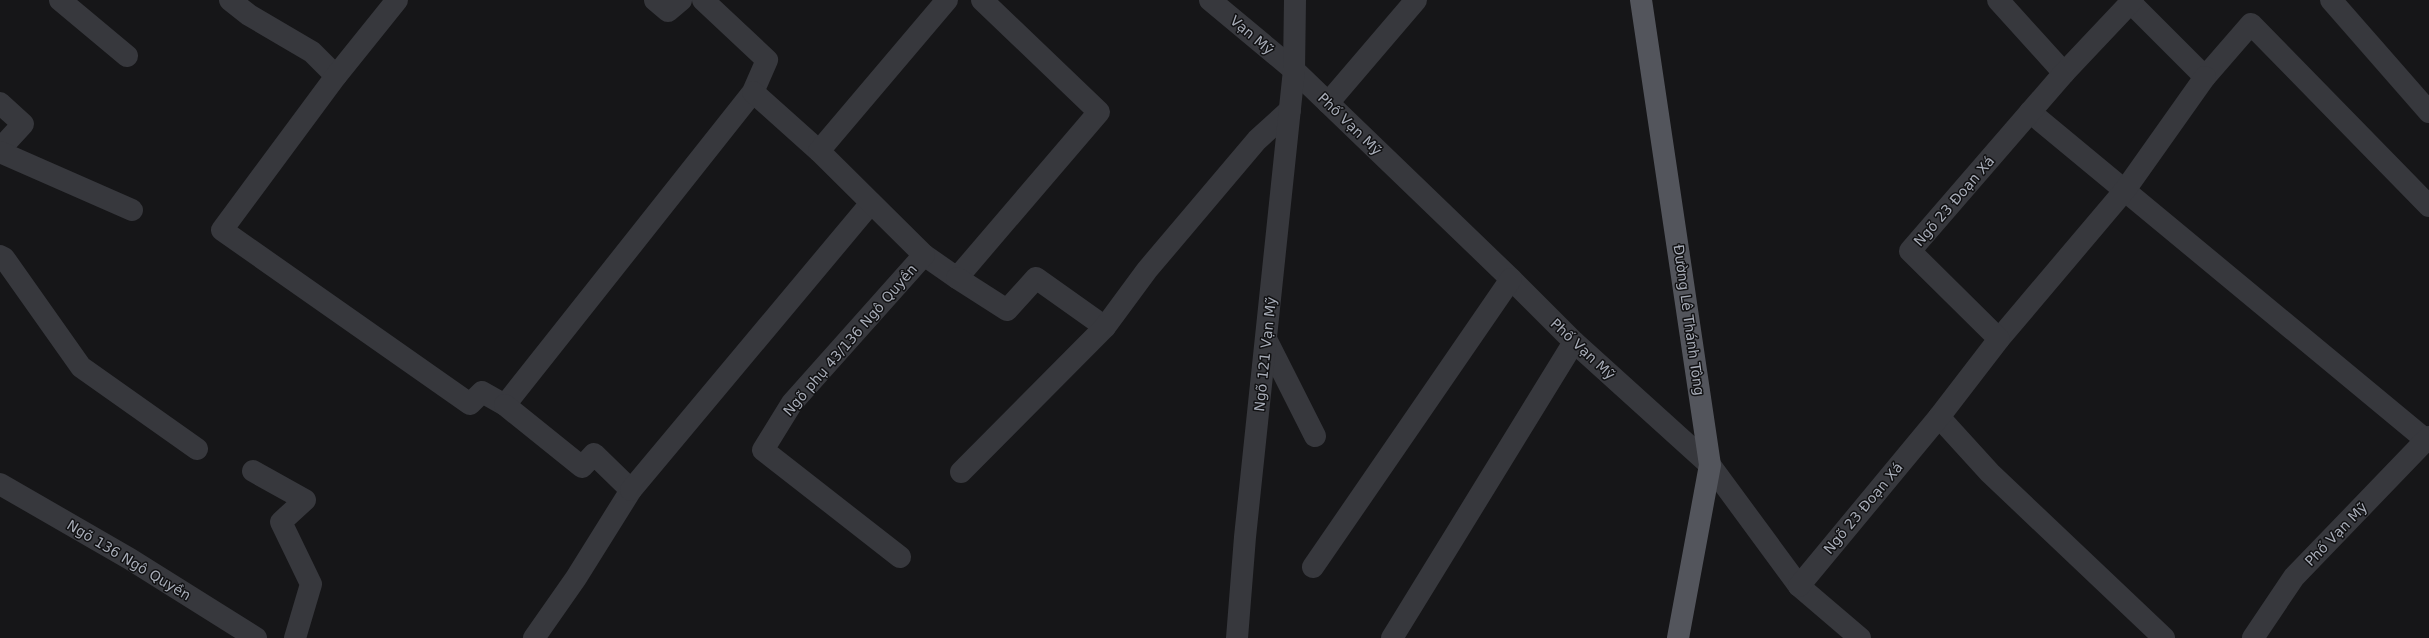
<svg xmlns="http://www.w3.org/2000/svg" width="2429" height="638" font-family="'DejaVu Sans',sans-serif">
  <style>
    .lines { fill: none; stroke-linecap: round; stroke-linejoin: round }
    .minor { stroke: #37383d; stroke-width: 22 }
    .major { stroke: #53555c; stroke-width: 22 }
    .labels { text-anchor: middle; dominant-baseline: central; stroke-width: 3; stroke-linejoin: round; paint-order: stroke }
    .street-label { font-size: 14px; fill: #a8adb8; stroke: #111113 }
  </style>
  <rect width="100%" height="100%" fill="#161618"/>
  <g class="lines">
    <g class="minor">
      <polyline points="60,0 127,56"/>
      <polyline points="230,0 249,15 312,52 336,76"/>
      <polyline points="397,0 336,76 222,230 470,404 482,392 505,405 753,92 767,60 703,0"/>
      <polyline points="655,0 668,11 681,0"/>
      <polyline points="1210,0 1294,70 1511,279 1574,342 1710,465 1799,586 1860,638"/>
      <polyline points="1998,0 2064,73"/>
      <polyline points="2331,0 2429,112"/>
      <polyline points="2131,3 2205,77 2251,24 2429,206"/>
      <polyline points="753,92 819,151"/>
      <polyline points="0,103 23,124 0,149"/>
      <polyline points="1328,103 1416,0"/>
      <polyline points="2030,112 2426,440"/>
      <polyline points="0,152 132,210"/>
      <polyline points="924,255 957,278 1099,112 982,0"/>
      <polyline points="0,256 4,258 81,367 197,449"/>
      <polyline points="957,278 1007,310 1036,278 1105,327"/>
      <polyline points="1999,339 2125,190 2205,77"/>
      <polyline points="1267,341 1315,436"/>
      <polyline points="505,405 582,467 594,454 631,490 576,578 534,638"/>
      <polyline points="1939,417 1990,473 2164,638"/>
      <polyline points="253,471 305,500 281,522 311,584 295,638"/>
      <polyline points="961,472 1105,327 1147,270 1257,140 1290,110"/>
      <polyline points="0,484 130,559 256,638"/>
      <polyline points="631,490 871,203"/>
      <polyline points="900,557 763,450 792,403 924,255 819,151 947,0"/>
      <polyline points="1313,567 1511,279"/>
      <polyline points="1799,586 1939,417 1999,339 1910,251 2064,73 2133,0"/>
      <polyline points="1237,638 1245,537 1294,70 1295,0"/>
      <polyline points="1392,638 1574,342"/>
      <polyline points="2253,638 2294,577 2429,437"/>
    </g>
    <polyline class="major" points="1641,0 1710,465 1678,638"/>
  </g>
  <g class="labels">
    <g class="street-label">
      <text transform="translate(1252 35) rotate(40)">Vạn Mỹ</text>
      <text transform="translate(1350 124) rotate(44)">Phố Vạn Mỹ</text>
      <text transform="translate(1954 201) rotate(-49)">Ngõ 23 Đoạn Xá</text>
      <text transform="translate(1689 320) rotate(82)">Đường Lê Thánh Tông</text>
      <text transform="translate(850 340) rotate(-49)">Ngõ phụ 43/136 Ngô Quyền</text>
      <text transform="translate(1583 349) rotate(43)">Phố Vạn Mỹ</text>
      <text transform="translate(1265 354) rotate(-84)">Ngõ 121 Vạn Mỹ</text>
      <text transform="translate(1863 508) rotate(-50)">Ngõ 23 Đoạn Xá</text>
      <text transform="translate(2336 534) rotate(-46)">Phố Vạn Mỹ</text>
      <text transform="translate(129 560) rotate(31)">Ngõ 136 Ngô Quyền</text>
    </g>
  </g>
</svg>
